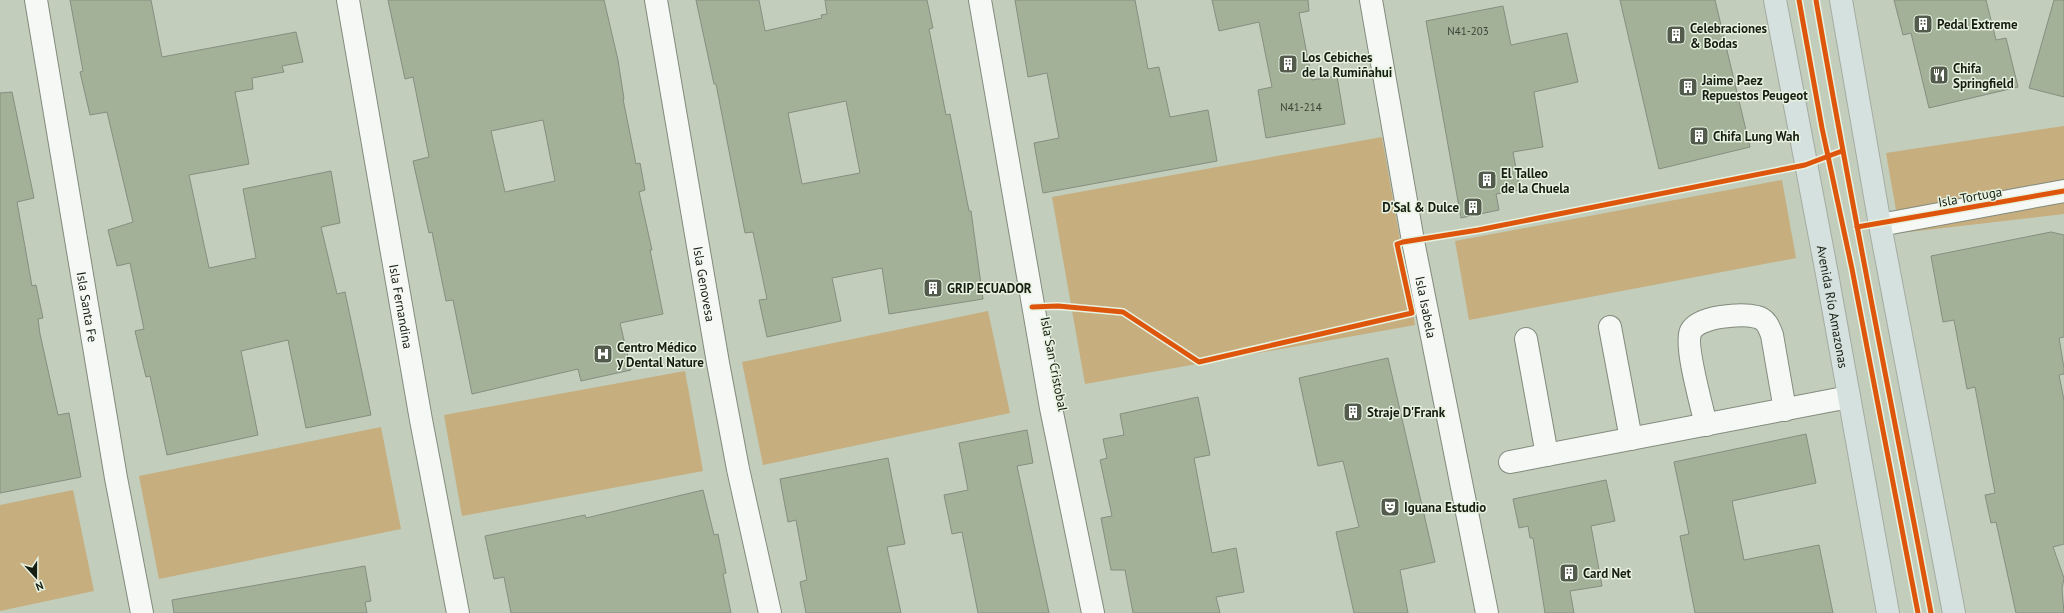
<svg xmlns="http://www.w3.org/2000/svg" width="2064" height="613" font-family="'PT Sans',sans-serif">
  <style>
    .green { fill: #c6ae7f }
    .building { fill: #a3b199; stroke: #868e80; fill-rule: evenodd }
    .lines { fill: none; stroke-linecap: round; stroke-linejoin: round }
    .minor-casing { stroke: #828a7d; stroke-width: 24 }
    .major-casing { stroke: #a6aba2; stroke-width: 24 }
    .minor { stroke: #f6f8f5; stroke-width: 22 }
    .major { stroke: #d5e1de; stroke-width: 22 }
    .cycleway-casing { stroke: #e7f2e1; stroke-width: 8 }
    .cycleway { stroke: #de560c; stroke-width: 5 }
    .labels { text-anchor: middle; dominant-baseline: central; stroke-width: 3; stroke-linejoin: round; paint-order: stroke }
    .number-label { font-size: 11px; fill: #394233 }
    .poi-label { font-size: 13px; font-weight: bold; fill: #161d11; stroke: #e7f2e1; text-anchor: start }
    .street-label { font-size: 13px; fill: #161d11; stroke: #e7f2e1 }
  </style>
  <rect width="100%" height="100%" fill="#c2cdbb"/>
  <g class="green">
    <polygon points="2064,126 2064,214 1900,233 1886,153"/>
    <polygon points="1382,137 1415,325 1085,384 1052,197"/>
    <polygon points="1782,180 1796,258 1469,320 1455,241"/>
    <polygon points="988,311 1010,413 763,465 742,362"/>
    <polygon points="685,371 703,471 462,516 444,415"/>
    <polygon points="381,427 401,529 159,579 139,476"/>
    <polygon points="73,490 94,591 0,611 0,505"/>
  </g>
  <g class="building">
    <polygon points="70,0 151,0 162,57 296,32 303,62 282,66 284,72 252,78 253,89 235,92 249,164 189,175 209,268 256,258 243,189 331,171 340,223 321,227 337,294 345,292 371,415 306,428 288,340 241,351 258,435 167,455 150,376 146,377 135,331 144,329 130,263 117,266 108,230 133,222 107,112 90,115 80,72 83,71"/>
    <path d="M 388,0 L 604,0 L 618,60 L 624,99 L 623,99 L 636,164 L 640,163 L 645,190 L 639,192 L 652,250 L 650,250 L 663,314 L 620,323 L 631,370 L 581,381 L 578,369 L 472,394 L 453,300 L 446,301 L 432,232 L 429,233 L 413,161 L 429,157 L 413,77 L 405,79 ZM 543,120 L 555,181 L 505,192 L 491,131 Z"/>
    <path d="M 696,0 L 759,0 L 765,31 L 822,18 L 821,15 L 827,14 L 825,0 L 927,0 L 933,28 L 929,29 L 946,115 L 950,114 L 969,211 L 971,211 L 983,299 L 889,314 L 882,268 L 832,278 L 841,321 L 767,337 L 759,300 L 767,299 L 753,232 L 745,233 L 716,84 L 714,84 ZM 846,101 L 860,173 L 802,184 L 788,113 Z"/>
    <polygon points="1015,0 1135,0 1148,69 1159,67 1170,117 1208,110 1217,161 1043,193 1034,143 1059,138 1047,73 1028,77"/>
    <polygon points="1212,0 1308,0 1309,11 1299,13 1312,80 1337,76 1345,124 1266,138 1258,90 1272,87 1259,22 1219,31"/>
    <polygon points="1620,0 1715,0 1750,147 1659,169"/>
    <polygon points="1894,0 1986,0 1996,40 2006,38 2018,87 1929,108 1911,33 1903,35"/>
    <polygon points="2054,0 2064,0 2064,97 2029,88"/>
    <polygon points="1503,6 1511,45 1567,33 1578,82 1534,92 1543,147 1513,152 1520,190 1496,194 1499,210 1461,218 1426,21"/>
    <polygon points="12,92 34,198 17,202 32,286 36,285 43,318 38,319 40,334 58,415 69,413 81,477 0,493 0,93"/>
    <polygon points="2051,232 2064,235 2064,337 2059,338 2064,368 2064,374 2059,375 2064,400 2064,544 2053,547 2064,578 2062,589 2064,613 2016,613 1996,522 1991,523 1985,495 1995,493 1975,387 1967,389 1954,320 1943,322 1931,256"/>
    <polygon points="1388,358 1435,562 1400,570 1408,613 1354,613 1336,532 1359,527 1343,461 1318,466 1299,378"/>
    <polygon points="1198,397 1210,455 1194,458 1212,553 1236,548 1244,592 1216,597 1220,613 1133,613 1125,570 1111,570 1101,518 1112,516 1100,460 1107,458 1103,439 1124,435 1120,414"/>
    <polygon points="1027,430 1033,463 1017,466 1049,613 978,613 962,532 952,534 944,495 968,490 959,443"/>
    <polygon points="1806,434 1816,483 1732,501 1744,560 1819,545 1833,613 1695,613 1680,536 1689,534 1674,462"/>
    <polygon points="888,458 905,544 887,547 901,613 806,613 800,582 807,580 796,520 788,522 780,479"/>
    <polygon points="1606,480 1615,521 1591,526 1602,586 1570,591 1574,613 1545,613 1533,538 1530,538 1528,526 1519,528 1513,499"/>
    <polygon points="703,490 714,535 718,534 726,573 723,574 731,613 511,613 504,577 494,579 485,536 585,515 586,518"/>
    <polygon points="365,566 371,601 365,602 367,613 174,613 172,600"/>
  </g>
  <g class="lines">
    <g class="minor-casing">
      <g id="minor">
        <path id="s1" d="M 36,0 L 116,478 L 142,613"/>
        <path id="s2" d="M 348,0 L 421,420 L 458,613"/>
        <path id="s3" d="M 656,0 L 718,363 L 738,469 L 770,613"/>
        <polyline points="980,0 1051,408 1093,613"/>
        <path id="s4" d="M 1371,0 L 1413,241 L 1487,613"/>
        <polyline points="1880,225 2064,191"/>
        <polyline points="1610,327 1631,439"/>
        <polyline points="1526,339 1547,455"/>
        <path d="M 1706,425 C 1702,407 1684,344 1691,331 C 1699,316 1742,313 1757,317 C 1766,319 1769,327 1772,335 L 1785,410"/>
        <polyline points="1510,462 1849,397"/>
      </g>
    </g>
    <g class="major-casing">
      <g id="major">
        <path id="s5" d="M 1775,0 L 1827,274 L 1888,613"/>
        <polyline points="1841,0 1880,225 1954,613"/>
      </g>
    </g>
    <use href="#minor" class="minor"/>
    <use href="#major" class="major"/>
    <g class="cycleway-casing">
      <g id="cycleway">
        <polyline points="1799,0 1822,128 1852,269 1918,613"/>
        <path d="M 1816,0 C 1851,205 1893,409 1931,613"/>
        <polyline points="1857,227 2064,191"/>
        <polyline points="1032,307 1058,306 1123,312 1199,362 1412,313 1397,244 1403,242 1478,230 1805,165 1842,151"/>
      </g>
    </g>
    <use href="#cycleway" class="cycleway"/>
  </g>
  <defs>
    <g id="building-square" transform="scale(1)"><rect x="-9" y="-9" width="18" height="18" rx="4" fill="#525b4c" stroke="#e7f2e1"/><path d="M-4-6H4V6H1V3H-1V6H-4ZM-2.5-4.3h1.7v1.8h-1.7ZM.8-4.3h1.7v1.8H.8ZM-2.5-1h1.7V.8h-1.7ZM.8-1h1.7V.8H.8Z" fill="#fff"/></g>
    <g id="restaurant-square" transform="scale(1)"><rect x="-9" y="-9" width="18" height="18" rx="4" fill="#525b4c" stroke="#e7f2e1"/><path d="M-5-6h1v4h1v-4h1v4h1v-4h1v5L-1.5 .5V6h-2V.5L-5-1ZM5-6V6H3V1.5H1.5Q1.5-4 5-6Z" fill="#fff"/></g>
    <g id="hospital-square" transform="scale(1)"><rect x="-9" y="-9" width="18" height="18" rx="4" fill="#525b4c" stroke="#e7f2e1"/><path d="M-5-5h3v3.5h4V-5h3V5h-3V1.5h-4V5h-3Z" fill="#fff"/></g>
    <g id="theatre-square" transform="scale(1)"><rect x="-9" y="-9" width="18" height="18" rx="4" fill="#525b4c" stroke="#e7f2e1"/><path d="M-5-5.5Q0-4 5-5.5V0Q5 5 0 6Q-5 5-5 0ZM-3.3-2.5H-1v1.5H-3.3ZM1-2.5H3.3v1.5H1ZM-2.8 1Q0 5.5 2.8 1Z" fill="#fff"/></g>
  </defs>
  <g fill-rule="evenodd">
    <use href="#building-square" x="1923" y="24"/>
    <use href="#building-square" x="1676" y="35"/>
    <use href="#building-square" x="1288" y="64"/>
    <use href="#restaurant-square" x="1939" y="75"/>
    <use href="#building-square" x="1688" y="87"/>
    <use href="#building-square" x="1699" y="136"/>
    <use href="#building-square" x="1487" y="180"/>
    <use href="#building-square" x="1473" y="207"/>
    <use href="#building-square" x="933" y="288"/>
    <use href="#hospital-square" x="603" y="354"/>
    <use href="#building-square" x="1353" y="412"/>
    <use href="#theatre-square" x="1390" y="507"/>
    <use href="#building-square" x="1569" y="573"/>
  </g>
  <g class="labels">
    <g class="number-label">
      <text x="1468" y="31">N41-203</text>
      <text x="1301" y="107">N41-214</text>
    </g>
    <g class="poi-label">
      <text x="1937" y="24">Pedal Extreme</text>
      <text x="1690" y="28">Celebraciones<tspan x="1690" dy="15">&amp; Bodas</tspan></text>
      <text x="1302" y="57">Los Cebiches<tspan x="1302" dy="15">de la Rumiñahui</tspan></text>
      <text x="1953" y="68">Chifa<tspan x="1953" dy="15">Springfield</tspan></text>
      <text x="1702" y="80">Jaime Paez<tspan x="1702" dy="15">Repuestos Peugeot</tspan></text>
      <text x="1713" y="136">Chifa Lung Wah</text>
      <text x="1501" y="173">El Talleo<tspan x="1501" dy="15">de la Chuela</tspan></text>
      <text x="1459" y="207" text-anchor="end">D'Sal &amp; Dulce</text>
      <text x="947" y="288">GRIP ECUADOR</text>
      <text x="617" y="347">Centro Médico<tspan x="617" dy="15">y Dental Nature</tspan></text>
      <text x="1367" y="412">Straje D'Frank</text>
      <text x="1404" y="507">Iguana Estudio</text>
      <text x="1583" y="573">Card Net</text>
    </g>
    <g class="street-label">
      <text transform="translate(1970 197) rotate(-10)">Isla Tortuga</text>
      <text stroke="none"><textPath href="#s3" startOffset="288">Isla Genovesa</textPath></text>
      <text stroke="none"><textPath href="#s5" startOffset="312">Avenida Río Amazonas</textPath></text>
      <text stroke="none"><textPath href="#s1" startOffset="311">Isla Santa Fe</textPath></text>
      <text stroke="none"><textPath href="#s2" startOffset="311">Isla Fernandina</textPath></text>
      <text stroke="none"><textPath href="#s4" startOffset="312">Isla Isabela</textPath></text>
      <text transform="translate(1054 364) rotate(79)">Isla San Cristobal</text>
    </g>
  </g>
  <g transform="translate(36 577) rotate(159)" stroke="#e7f2e1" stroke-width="3" paint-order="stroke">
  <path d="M0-3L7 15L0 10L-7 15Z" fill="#161d11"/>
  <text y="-6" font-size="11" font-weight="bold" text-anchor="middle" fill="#161d11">N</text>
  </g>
</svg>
